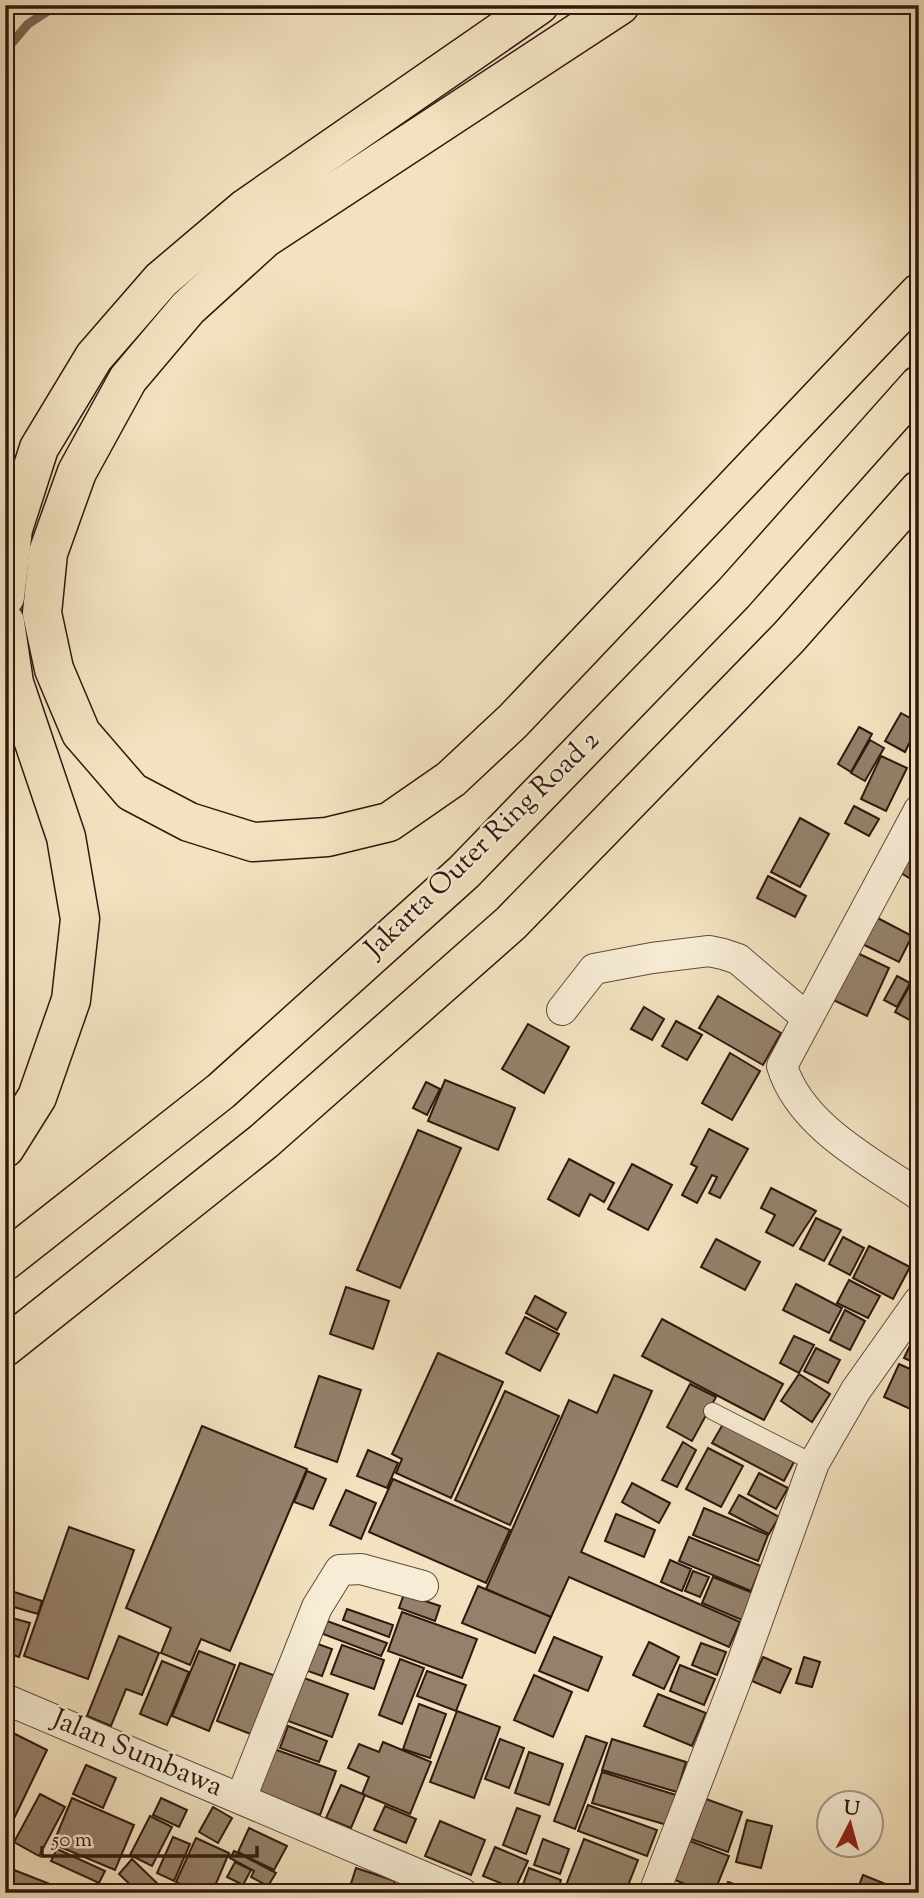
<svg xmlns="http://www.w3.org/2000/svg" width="924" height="1898" font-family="'Sorts Mill Goudy',serif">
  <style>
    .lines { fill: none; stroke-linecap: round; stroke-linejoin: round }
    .stream { stroke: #7c6855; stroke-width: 9 }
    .building { fill: #94816b; stroke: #2f180f; stroke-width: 2 }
    .service-casing { stroke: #604a3b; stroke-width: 18 }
    .minor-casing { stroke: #604a3b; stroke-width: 32 }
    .motorway-casing { stroke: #2f180f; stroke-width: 41 }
    .service { stroke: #f7ecd5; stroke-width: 16 }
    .minor { stroke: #f7ecd5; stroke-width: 30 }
    .motorway { stroke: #f2e2bf; stroke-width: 38 }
    .labels { text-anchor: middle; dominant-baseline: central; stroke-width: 5; stroke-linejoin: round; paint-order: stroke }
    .street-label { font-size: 28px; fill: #2f180f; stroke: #f7ecd5 }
  </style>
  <rect width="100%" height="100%" fill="#f2e2bf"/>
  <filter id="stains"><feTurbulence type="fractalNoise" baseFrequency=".00286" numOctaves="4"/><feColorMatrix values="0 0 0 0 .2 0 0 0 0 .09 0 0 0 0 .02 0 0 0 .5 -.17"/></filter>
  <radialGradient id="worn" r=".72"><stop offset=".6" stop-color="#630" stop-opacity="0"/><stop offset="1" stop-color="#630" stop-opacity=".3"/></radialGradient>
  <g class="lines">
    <polyline class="stream" points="5,51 28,24 57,5"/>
  </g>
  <g class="building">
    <polygon points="901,713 919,723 905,752 885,741"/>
    <polygon points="859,727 872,734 851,772 838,764"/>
    <polygon points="870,740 884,748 865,781 851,773"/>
    <polygon points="881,756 907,768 886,811 861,799"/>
    <polygon points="854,806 879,819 869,836 845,823"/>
    <polygon points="800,818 829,834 800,887 771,872"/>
    <polygon points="914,842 919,846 919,884 896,870"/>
    <polygon points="768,876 806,896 795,917 757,898"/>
    <polygon points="870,914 912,936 899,962 856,941"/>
    <polygon points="851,950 889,968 867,1016 829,998"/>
    <polygon points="919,969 919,1025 895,1012"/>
    <polygon points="897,976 910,983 897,1007 884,1000"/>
    <polygon points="718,996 781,1033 763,1065 699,1028"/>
    <polygon points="644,1007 664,1019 652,1040 631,1029"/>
    <polygon points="676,1021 702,1035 687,1060 662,1046"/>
    <polygon points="528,1024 569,1047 544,1093 502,1069"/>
    <polygon points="730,1053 760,1071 732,1120 702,1103"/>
    <polygon points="445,1080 515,1108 498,1150 428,1121"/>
    <polygon points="426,1082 440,1089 427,1115 413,1108"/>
    <polygon points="709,1129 748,1149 720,1198 709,1193 717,1177 712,1175 697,1203 682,1195 697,1167 691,1164"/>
    <polygon points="418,1130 461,1148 400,1288 357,1270"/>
    <polygon points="569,1159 614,1183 604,1202 590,1194 579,1216 548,1199"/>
    <polygon points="632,1164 672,1185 648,1230 608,1209"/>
    <polygon points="771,1188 816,1211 793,1246 766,1232 775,1215 761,1208"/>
    <polygon points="816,1218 841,1230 824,1261 800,1249"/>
    <polygon points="843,1237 864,1248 850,1275 829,1264"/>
    <polygon points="716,1239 760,1262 745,1290 701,1267"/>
    <polygon points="869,1246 910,1267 893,1299 853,1278"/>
    <polygon points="849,1280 880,1296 868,1318 837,1303"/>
    <polygon points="796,1284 842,1308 829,1333 783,1310"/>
    <polygon points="346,1287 389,1301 373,1349 330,1334"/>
    <polygon points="535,1296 566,1313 557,1330 526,1313"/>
    <polygon points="845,1310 865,1321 850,1350 830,1340"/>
    <polygon points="525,1317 559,1334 540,1371 506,1353"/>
    <polygon points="662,1319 783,1384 764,1420 642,1356"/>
    <polygon points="919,1327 919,1365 904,1358"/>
    <polygon points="794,1336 814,1345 799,1373 780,1363"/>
    <polygon points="816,1348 840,1360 828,1383 804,1371"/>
    <polygon points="438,1353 503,1382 451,1498 396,1473 402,1459 392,1454"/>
    <polygon points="899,1364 919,1373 919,1413 884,1397"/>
    <polygon points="799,1374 830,1394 812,1422 781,1401"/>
    <polygon points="614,1375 652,1391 581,1552 740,1622 729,1647 569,1577 551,1617 486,1589 569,1400 597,1413"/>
    <polygon points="319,1376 361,1390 337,1462 295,1447"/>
    <polygon points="690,1384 716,1397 692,1441 667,1427"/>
    <polygon points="505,1391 559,1416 510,1525 455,1500"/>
    <polygon points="723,1424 794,1462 784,1481 712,1443"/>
    <polygon points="202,1426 307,1469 230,1651 201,1639 190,1665 161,1653 171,1628 126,1608"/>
    <polygon points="683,1442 696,1450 677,1487 662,1480"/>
    <polygon points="708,1448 743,1466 721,1507 686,1489"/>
    <polygon points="368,1450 398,1463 387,1488 357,1476"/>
    <polygon points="307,1471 326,1479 313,1509 294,1502"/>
    <polygon points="759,1473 788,1488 776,1509 748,1494"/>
    <polygon points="393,1479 510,1530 486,1583 369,1532"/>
    <polygon points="632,1483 670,1503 659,1523 622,1502"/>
    <polygon points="346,1490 376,1503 361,1539 330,1525"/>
    <polygon points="739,1495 779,1517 769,1534 729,1513"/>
    <polygon points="704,1508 768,1535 758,1561 693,1535"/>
    <polygon points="616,1514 655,1530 644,1557 605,1541"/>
    <polygon points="69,1527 134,1550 88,1679 24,1656"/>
    <polygon points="689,1537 761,1566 751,1591 679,1561"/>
    <polygon points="670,1560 691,1569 682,1591 661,1582"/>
    <polygon points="693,1571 709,1577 700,1597 685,1591"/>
    <polygon points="713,1577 753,1593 742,1620 702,1603"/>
    <polygon points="478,1586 551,1617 535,1653 462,1623"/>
    <polygon points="11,1591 42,1601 38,1614 7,1605"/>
    <polygon points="404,1594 440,1606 435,1621 399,1608"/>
    <polygon points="347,1609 393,1625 389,1637 343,1620"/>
    <polygon points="402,1612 477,1639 462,1678 388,1651"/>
    <polygon points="5,1616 30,1623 19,1657 13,1655 6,1678"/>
    <polygon points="327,1621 387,1643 381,1656 323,1634"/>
    <polygon points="119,1636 159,1653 142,1695 126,1689 111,1726 87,1716"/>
    <polygon points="554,1637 602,1657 588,1691 539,1671"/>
    <polygon points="649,1642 679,1657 664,1689 633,1675"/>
    <polygon points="315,1643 332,1649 322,1676 305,1670"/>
    <polygon points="701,1643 726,1652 717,1675 692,1665"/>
    <polygon points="342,1645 384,1660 374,1689 331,1674"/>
    <polygon points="199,1651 235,1665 209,1731 172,1716"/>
    <polygon points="763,1657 791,1669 780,1693 752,1681"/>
    <polygon points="804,1657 820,1662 812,1687 796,1683"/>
    <polygon points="400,1659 424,1668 402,1724 379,1715"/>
    <polygon points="162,1661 189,1672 167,1725 140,1714"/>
    <polygon points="240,1663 276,1676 253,1735 217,1721"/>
    <polygon points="680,1665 715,1679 704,1705 670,1691"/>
    <polygon points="427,1671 466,1685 456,1711 417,1696"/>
    <polygon points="534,1675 572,1692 553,1737 514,1720"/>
    <polygon points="304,1678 348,1694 332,1737 288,1721"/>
    <polygon points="658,1694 706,1713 692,1746 644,1726"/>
    <polygon points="419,1704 446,1714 430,1758 403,1749"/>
    <polygon points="457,1711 500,1727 474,1798 430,1782"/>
    <polygon points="288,1726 327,1741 319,1762 280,1748"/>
    <polygon points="15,1734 47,1750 6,1835 5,1754"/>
    <polygon points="586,1736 607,1743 575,1829 554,1821"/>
    <polygon points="500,1739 524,1748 509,1788 485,1779"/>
    <polygon points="612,1739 686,1762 677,1792 602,1770"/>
    <polygon points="383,1742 431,1762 410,1814 362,1794 369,1777 348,1768 359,1744 379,1752"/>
    <polygon points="274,1749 336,1771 320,1815 258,1793"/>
    <polygon points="529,1752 563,1764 549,1805 515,1793"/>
    <polygon points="86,1765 116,1778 103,1808 73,1794"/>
    <polygon points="602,1772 676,1795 667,1825 592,1803"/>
    <polygon points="341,1785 365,1795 351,1828 326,1818"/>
    <polygon points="40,1794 65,1807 39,1856 14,1842"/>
    <polygon points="72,1798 134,1825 115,1870 53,1844"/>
    <polygon points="161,1798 187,1810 179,1827 153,1815"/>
    <polygon points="706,1799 742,1812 728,1852 691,1839"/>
    <polygon points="588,1805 657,1830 647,1856 578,1831"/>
    <polygon points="385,1806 416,1819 406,1843 374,1830"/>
    <polygon points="213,1807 232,1818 218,1843 199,1832"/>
    <polygon points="517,1808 540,1816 526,1854 503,1845"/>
    <polygon points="150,1816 172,1827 152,1866 130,1855"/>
    <polygon points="747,1820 772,1826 761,1868 736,1862"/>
    <polygon points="440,1821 485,1840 471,1875 425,1856"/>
    <polygon points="249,1828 287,1846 274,1870 238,1852"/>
    <polygon points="173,1837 190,1844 174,1881 157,1873"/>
    <polygon points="196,1838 229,1853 212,1893 201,1893 176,1882"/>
    <polygon points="543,1839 569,1849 560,1874 534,1865"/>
    <polygon points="584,1839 638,1860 625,1893 563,1893"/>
    <polygon points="690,1841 729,1856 714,1893 706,1893 675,1880"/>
    <polygon points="495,1847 528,1861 515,1889 483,1876"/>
    <polygon points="57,1849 105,1871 99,1883 51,1861"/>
    <polygon points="234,1851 276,1873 268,1886 251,1877 254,1871 230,1858"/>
    <polygon points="132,1859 162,1888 157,1893 139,1893 119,1874"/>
    <polygon points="235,1862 251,1870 243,1885 227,1877"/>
    <polygon points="356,1868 395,1881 391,1893 348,1893"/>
    <polygon points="529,1868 561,1880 557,1893 520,1893"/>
    <polygon points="14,1870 50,1884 46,1893 5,1893"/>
    <polygon points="863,1875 893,1887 890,1893 856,1893"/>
    <polygon points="728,1882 754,1891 754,1893 724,1893"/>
    <polygon points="222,1884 242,1893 219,1893"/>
  </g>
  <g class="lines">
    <g class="service-casing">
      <polyline id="service" points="712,1411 814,1463"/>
    </g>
    <g class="minor-casing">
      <g id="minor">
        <path d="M 919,810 L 782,1066 C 800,1126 871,1162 919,1195"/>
        <polyline points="562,1010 594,969 652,958 709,951 723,954 738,959 807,1018"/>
        <polyline points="5,1699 462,1893"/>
        <polyline points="241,1798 317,1607 340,1570 361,1569 423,1586"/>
        <polyline points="654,1893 736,1680 814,1463 856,1390 919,1301"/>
      </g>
    </g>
    <g class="motorway-casing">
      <g id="motorway">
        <polyline points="620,5 265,238 188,308 128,379 77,472 48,553 42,613 54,669 81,733 132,792 189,822 253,842 327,837 389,822 451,779 513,721 919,293"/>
        <polyline points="5,597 13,529 39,448 94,357 161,280 246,208 539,5"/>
        <polyline points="5,622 14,683 66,837 80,919 71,1000 37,1097 5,1148"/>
        <polyline points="5,1261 221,1091 464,872 734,593 919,385"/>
        <polyline points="5,1347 264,1141 511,923 789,637 919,490"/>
      </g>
    </g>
    <use href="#service" class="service"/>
    <use href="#minor" class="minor"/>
    <use href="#motorway" class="motorway"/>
  </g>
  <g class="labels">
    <g class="street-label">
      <text transform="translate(483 845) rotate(-44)">Jakarta Outer Ring Road 2</text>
      <text transform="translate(137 1754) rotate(23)">Jalan Sumbawa</text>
    </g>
  </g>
  <rect width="924" height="1898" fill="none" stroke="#f2e2bf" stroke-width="28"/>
  <rect x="7" y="7" width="910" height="1884" fill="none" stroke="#2f180f" stroke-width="3.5"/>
  <rect x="14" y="14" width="896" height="1870" fill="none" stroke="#2f180f" stroke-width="2"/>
  <g transform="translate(850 1824) rotate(6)"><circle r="33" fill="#f7ecd5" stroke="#a79786" stroke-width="2"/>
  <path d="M0-5L12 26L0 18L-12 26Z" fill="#8f2418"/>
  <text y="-10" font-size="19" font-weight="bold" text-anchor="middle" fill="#2f180f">U</text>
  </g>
  <path d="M42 1846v10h215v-10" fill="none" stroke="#2f180f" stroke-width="3.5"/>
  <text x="52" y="1846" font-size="21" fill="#2f180f" stroke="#f7ecd5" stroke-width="5" paint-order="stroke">50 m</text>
  <rect width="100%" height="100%" filter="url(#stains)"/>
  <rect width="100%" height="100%" fill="url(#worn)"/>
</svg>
